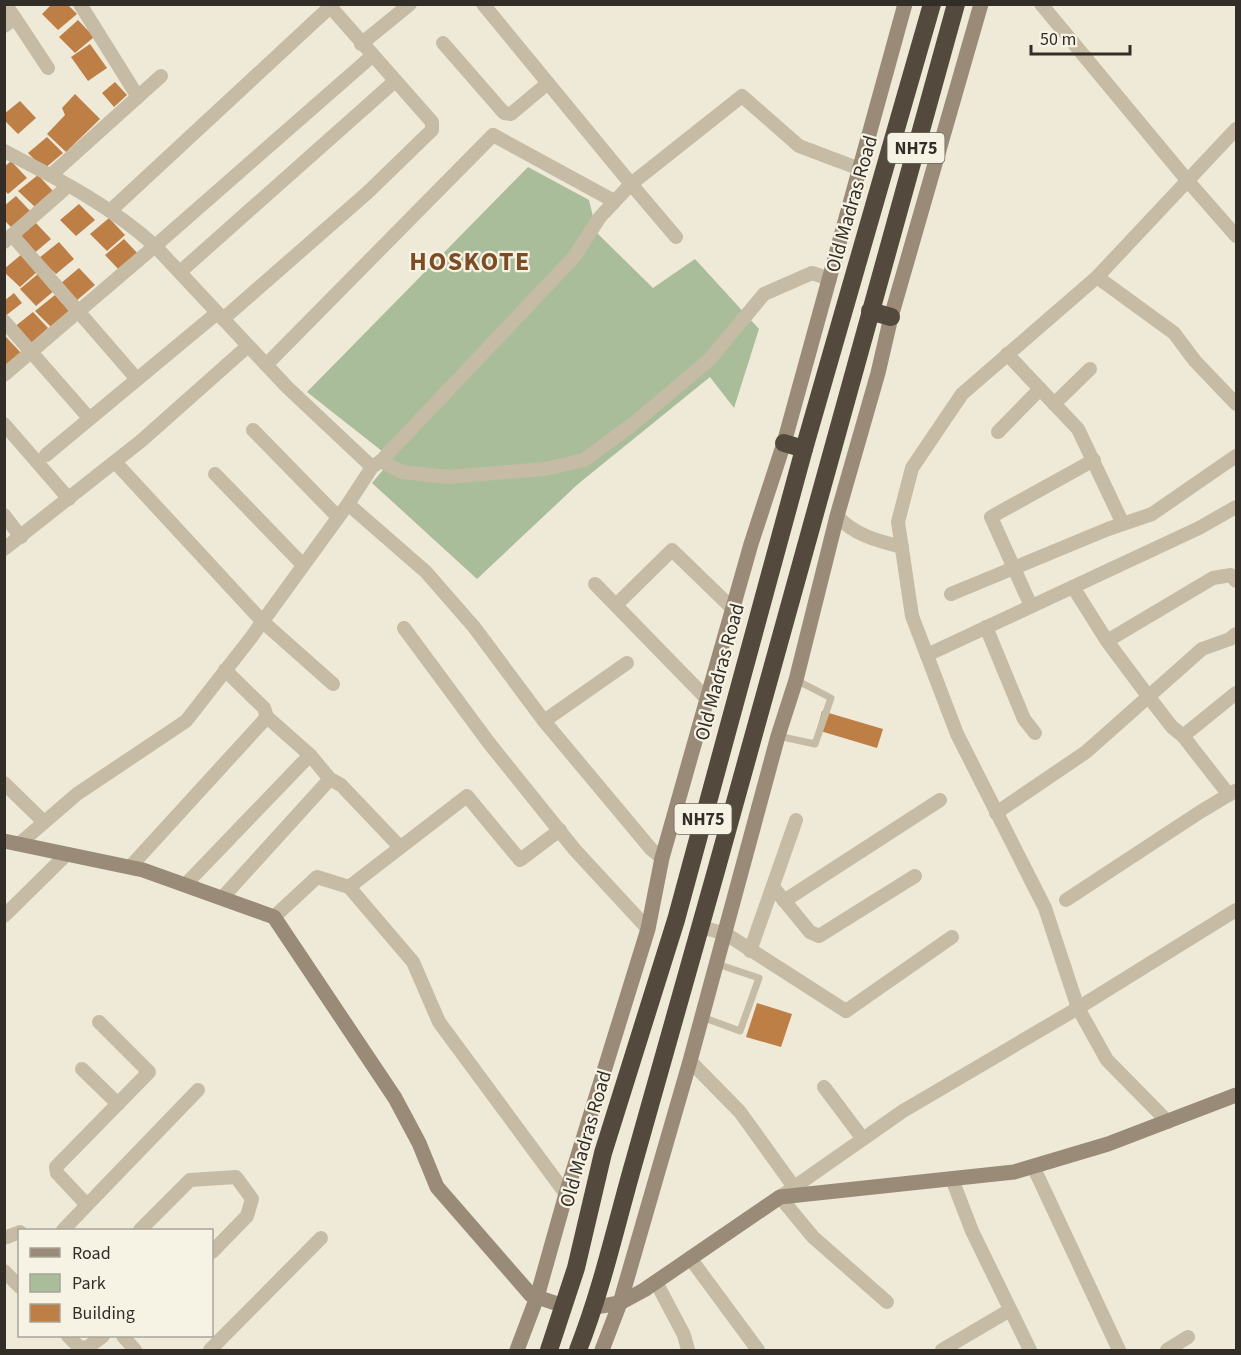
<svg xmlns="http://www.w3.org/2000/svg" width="1241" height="1355" font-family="'Source Sans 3',sans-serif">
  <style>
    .green { fill: #a9bd9a }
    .building { fill: #be7f47 }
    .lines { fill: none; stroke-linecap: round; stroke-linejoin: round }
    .lane { stroke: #c6bca5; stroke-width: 7 }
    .street { stroke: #c6bca5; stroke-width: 14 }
    .secondary { stroke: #998b77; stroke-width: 15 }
    .highway { stroke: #53493d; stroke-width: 18 }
    .labels { text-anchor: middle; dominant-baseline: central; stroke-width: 4.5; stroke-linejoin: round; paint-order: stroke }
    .shield { fill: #f7f3e4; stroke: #6d685f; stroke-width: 1.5 }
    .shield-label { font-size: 18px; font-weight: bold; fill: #322d26 }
    .street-label { font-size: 20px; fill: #322d26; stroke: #f7f3e4 }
    .district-label { font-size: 26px; font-weight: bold; letter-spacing: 1.5px; fill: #7c4d24; stroke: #f7f3e4 }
  </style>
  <rect width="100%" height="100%" fill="#efe9d8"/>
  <polygon class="green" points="528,167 589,200 597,233 653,288 695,259 759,329 734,408 710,377 578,484 477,579 372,483 392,459 307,392"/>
  <g class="building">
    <polygon points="52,4 67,4 77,14 58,30 42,14"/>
    <polygon points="78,20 94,37 75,53 59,37"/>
    <polygon points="90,44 107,68 88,81 71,57"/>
    <polygon points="115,82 127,95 114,107 102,93"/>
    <polygon points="75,94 100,119 66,152 47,134 65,115 62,108"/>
    <polygon points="20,101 36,118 18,134 4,120 4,114"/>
    <polygon points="47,137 63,153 44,169 28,153"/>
    <polygon points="11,161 27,178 8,194 4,190 4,167"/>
    <polygon points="38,175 53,191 35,207 18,191"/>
    <polygon points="16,196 32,213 13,229 4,220 4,206"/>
    <polygon points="79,204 95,220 76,236 60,220"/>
    <polygon points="109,218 125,235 107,251 90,234"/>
    <polygon points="35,222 51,239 32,255 16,238"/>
    <polygon points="124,239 140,256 121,272 105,255"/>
    <polygon points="59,242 74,259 56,274 39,258"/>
    <polygon points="22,254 38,271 20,287 4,272 4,269"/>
    <polygon points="79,268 95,285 76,301 60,284"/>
    <polygon points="39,273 55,290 36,306 20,289"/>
    <polygon points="14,293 22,303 4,317 4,301"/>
    <polygon points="55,295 70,312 52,328 35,311"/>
    <polygon points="33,312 48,328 30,344 13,328"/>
    <polygon points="6,337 22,354 4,369 4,339"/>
    <polygon points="822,711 883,729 877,748 817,730"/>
    <polygon points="757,1003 792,1014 781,1047 746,1037"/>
  </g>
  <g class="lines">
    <g class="lane">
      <polyline points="778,736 815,744 831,698 796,680"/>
      <polyline points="702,1017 740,1031 759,978 717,964"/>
    </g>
    <g class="street">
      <polyline points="80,4 138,97"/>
      <polyline points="483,4 631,184 742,96 799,146 860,169"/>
      <polyline points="1041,4 1187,180 1236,236"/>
      <polyline points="15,18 48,68"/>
      <polyline points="4,26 15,18 5,4"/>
      <polyline points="443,43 504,113 511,114 548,83"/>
      <polyline points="361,44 410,4"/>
      <path d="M 4,151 C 56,178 112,206 155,246 L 287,387 L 372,467"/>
      <polyline points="51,175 161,76"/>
      <polyline points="110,211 330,7"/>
      <polyline points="12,235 136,378"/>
      <polyline points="4,242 68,186"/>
      <polyline points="180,272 395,81"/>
      <polyline points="1097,277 1174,333 1195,361 1236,404"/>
      <polyline points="223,319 367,193 432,130 432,122 328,4"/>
      <polyline points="4,321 89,418"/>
      <polyline points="1007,354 1078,429 1123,524"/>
      <polyline points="266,365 493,135 614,201"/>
      <polyline points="4,375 155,246 372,56"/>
      <polyline points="1054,404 1090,369"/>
      <polyline points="4,424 69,499"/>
      <polyline points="253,430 338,517"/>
      <polyline points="998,432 1040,389"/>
      <polyline points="46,455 217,313"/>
      <polyline points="381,461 402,472 448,477 544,469 584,460 633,424 710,359 764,294 812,273 830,279"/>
      <polyline points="115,462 262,621 333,684"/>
      <polyline points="215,474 303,565"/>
      <polyline points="348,504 372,467 381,461 574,257 600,217 631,184 676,237"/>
      <polyline points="4,515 21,537"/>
      <path d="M 837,516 C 854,535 878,541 902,547"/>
      <polyline points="4,549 141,441 248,346"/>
      <polyline points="595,584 707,699"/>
      <polyline points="1073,587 1107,641 1148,696 1172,727 1183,736 1229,795"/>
      <polyline points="951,594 1108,529 1152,514 1236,456"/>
      <polyline points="616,605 672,550 733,609"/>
      <polyline points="1031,606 991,517 1094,460"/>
      <polyline points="986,627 1024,719 1035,733"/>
      <polyline points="404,628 489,743 575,850 648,929"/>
      <polyline points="1107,641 1213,578 1231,575 1236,581"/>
      <polyline points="927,655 1199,528 1236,507"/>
      <polyline points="225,670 264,708 267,717 310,755 330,779 341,785 400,847"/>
      <polyline points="544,721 627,663"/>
      <polyline points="1183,736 1236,693"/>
      <polyline points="4,783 44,822"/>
      <polyline points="996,813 1086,752 1202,649 1230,639 1236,634"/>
      <polyline points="19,844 77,794 186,721 250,639 348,504 426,572 474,627 544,721 651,849 662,858"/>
      <polyline points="130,867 267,717"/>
      <polyline points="185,885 310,755"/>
      <polyline points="349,887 467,796 520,860 560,830"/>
      <polyline points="773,887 810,932 819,936 915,876"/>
      <polyline points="222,898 330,779"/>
      <polyline points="1066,900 1200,812 1235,791"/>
      <polyline points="784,901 940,800"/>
      <polyline points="4,916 67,854"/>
      <polyline points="274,917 317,877 349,887 413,962 439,1022 566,1194"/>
      <polyline points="701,927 726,934 846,1011 952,937"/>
      <polyline points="750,951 796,820"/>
      <polyline points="690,1061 740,1112 794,1187"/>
      <polyline points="82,1069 118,1104"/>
      <polyline points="824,1087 863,1139"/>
      <polyline points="1168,1122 1107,1060 1078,1008 1045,908 957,734 912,616 898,522 912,468 962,394 1097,277 1236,129"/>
      <polyline points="1033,1166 1119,1350"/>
      <polyline points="952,1179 972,1231 1030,1350"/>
      <polyline points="87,1205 57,1173 56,1167 149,1072 99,1022"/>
      <polyline points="63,1230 198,1090"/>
      <polyline points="140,1230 190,1180 236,1177 252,1199 247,1216 212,1252"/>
      <polyline points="4,1238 20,1232"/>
      <polyline points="690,1258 758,1350"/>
      <polyline points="4,1271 20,1287"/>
      <polyline points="656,1282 684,1335 688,1350"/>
      <polyline points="887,1302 813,1237 780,1197 903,1111 1078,1008 1236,910"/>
      <polyline points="68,1336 80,1348 88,1347 103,1336"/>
      <polyline points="123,1336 135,1350"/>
      <polyline points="210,1350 321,1238"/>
      <polyline points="942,1350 1010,1310"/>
      <polyline points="1167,1350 1188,1337"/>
    </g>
    <g class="secondary">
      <polyline points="4,841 143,870 274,917 395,1098 419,1143 437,1187 531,1295 564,1306"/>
      <polyline points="595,1307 620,1303 644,1290 780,1197 1014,1172 1108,1144 1236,1095"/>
      <polyline points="517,1350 537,1297 566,1194 648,929 662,858 707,699 751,544 784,443 905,4"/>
      <polyline points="602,1350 620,1303 690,1061 778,736 796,680 837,516 878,373 891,317 981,4"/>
    </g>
    <g class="highway">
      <polyline points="870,311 891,317"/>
      <polyline points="784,443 804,449"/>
      <polyline points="549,1350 576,1268 603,1153 676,920 804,449 932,4"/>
      <path d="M 578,1350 C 602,1289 616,1225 634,1162 C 661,1065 689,968 716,871 C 795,582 875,293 956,4"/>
    </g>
  </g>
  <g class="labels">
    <g class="shield">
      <rect x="887.5" y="133" width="57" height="30" rx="4.5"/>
      <rect x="674.5" y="804" width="57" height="30" rx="4.5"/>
    </g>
    <g class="shield-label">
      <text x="916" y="148">NH75</text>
      <text x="703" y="819">NH75</text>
    </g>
    <g class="street-label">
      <text transform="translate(852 204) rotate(-74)">Old Madras Road</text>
      <text transform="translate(720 672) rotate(-75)">Old Madras Road</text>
      <text transform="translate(586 1139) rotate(-74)">Old Madras Road</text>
    </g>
    <g class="district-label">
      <text x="470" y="261">HOSKOTE</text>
    </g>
  </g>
  <rect width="1241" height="1355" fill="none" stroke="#322d26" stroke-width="12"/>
  <rect x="18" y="1229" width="195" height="108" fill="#f7f3e4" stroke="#a8a498" stroke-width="1.5"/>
  <rect x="30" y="1248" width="30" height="9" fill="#998b77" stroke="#a8a498" stroke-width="1.5"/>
  <text x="72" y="1259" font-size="18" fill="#322d26">Road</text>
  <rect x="30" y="1274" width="30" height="18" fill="#a9bd9a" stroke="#a8a498" stroke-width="1.5"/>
  <text x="72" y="1289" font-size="18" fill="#322d26">Park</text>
  <rect x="30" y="1304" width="30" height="18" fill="#be7f47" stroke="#a8a498" stroke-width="1.5"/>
  <text x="72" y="1319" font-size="18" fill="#322d26">Building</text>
  <path d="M1031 45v9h99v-9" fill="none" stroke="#322d26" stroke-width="3"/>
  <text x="1040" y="45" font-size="18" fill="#322d26" stroke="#f7f3e4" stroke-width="4.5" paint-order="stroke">50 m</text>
</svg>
